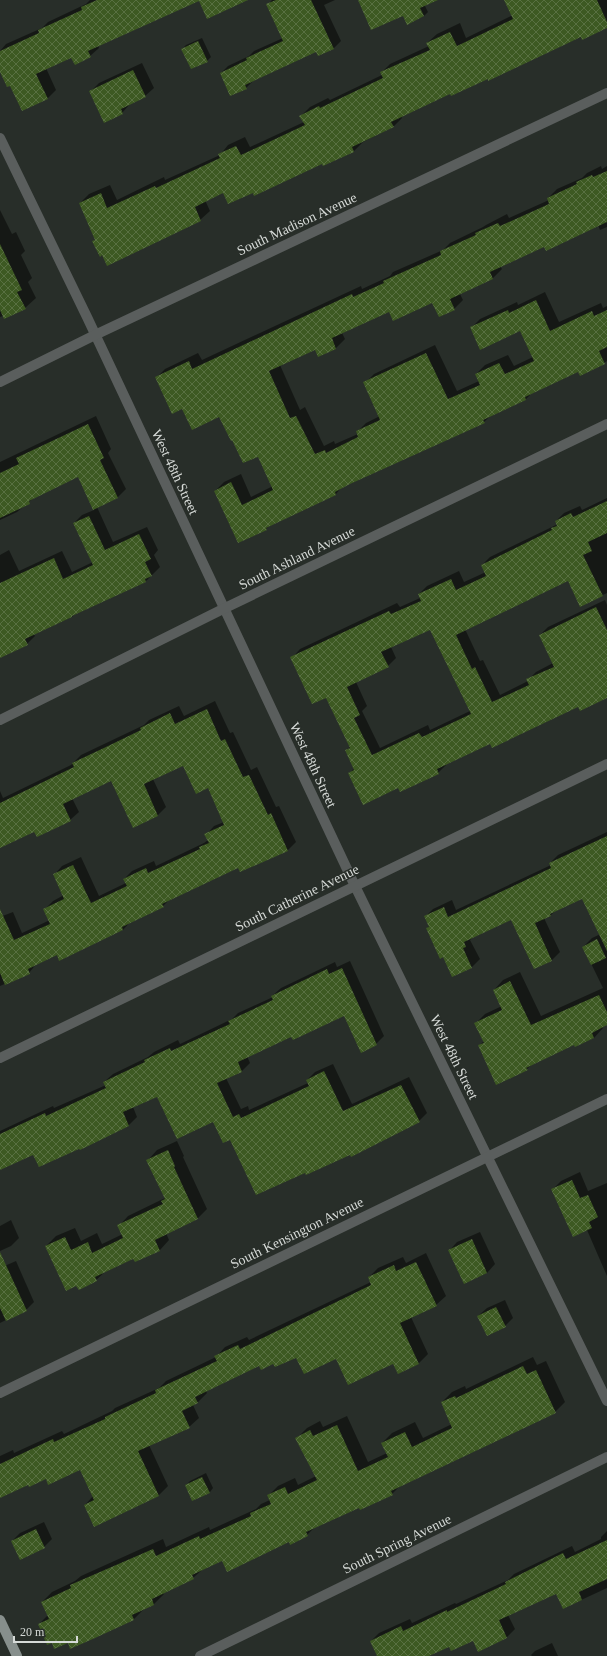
<svg xmlns="http://www.w3.org/2000/svg" width="607" height="1656" font-family="Georgia,serif">
  <style>
    .shadow { fill: #0007; fill-rule: evenodd }
    .building { fill: url(#building-cross-hatch); fill-rule: evenodd }
    .lines { fill: none; stroke-linecap: round; stroke-linejoin: round }
    .minor { stroke: #5a5e5d; stroke-width: 10 }
    .major { stroke: #878f8c; stroke-width: 10 }
    .labels { text-anchor: middle; dominant-baseline: central; stroke-width: 3; stroke-linejoin: round; paint-order: stroke }
    .street-label { font-size: 14px; fill: #d6dad7; stroke: #282e29 }
  </style>
  <defs>
    <pattern id="building-cross-hatch" width="8" height="8" patternUnits="userSpaceOnUse"><rect width="8" height="8" fill="#3d5922"/><path d="M0 0l8 8M0 8l8-8" fill="none" stroke="#587041"/></pattern>
  </defs>
  <rect width="100%" height="100%" fill="#282e29"/>
  <g class="shadow">
    <polygon points="90,0 198,0 98,45 99,48 90,56 72,56 46,68 56,90 48,98 11,85 0,69 0,51 6,44 42,28 48,22 86,4"/>
    <polygon points="272,0 335,0 324,5 341,41 334,48 319,55 317,50 253,81 246,88 221,73 228,66 249,56 254,51 283,38 268,5"/>
    <polygon points="379,0 422,0 428,12 424,16 408,23 404,15"/>
    <polygon points="509,0 607,0 607,26 451,93 401,116 402,118 393,127 363,142 354,151 324,165 323,163 253,192 223,192 205,200 210,211 200,220 94,241 96,239 80,203 89,194 110,185 117,200 164,177 165,180 220,155 228,145 245,137 250,147 304,122 301,116 310,107 328,98 330,100 382,75 381,73 390,64 429,46 427,43 437,34 460,23 466,38 513,15"/>
    <polygon points="202,38 211,57 207,61 182,49 186,45"/>
    <polygon points="142,63 154,88 145,96 130,104 122,113 90,92 99,83"/>
    <polygon points="601,166 602,169 607,166 607,227 600,230 598,225 545,246 500,266 502,269 493,278 460,294 463,300 454,309 432,301 389,310 342,333 345,339 336,348 319,356 315,348 280,365 300,410 305,407 324,446 334,441 335,444 358,434 357,432 366,423 380,416 365,383 374,374 435,345 457,391 479,381 476,374 485,365 508,355 514,366 533,357 520,330 471,328 480,319 517,302 518,305 545,292 559,322 601,303 603,308 607,306 607,361 604,363 578,370 533,392 526,399 490,416 484,422 342,487 336,494 270,525 266,529 239,542 215,491 224,482 241,474 251,497 273,486 258,455 233,439 219,416 182,408 156,378 165,369 198,353 202,360 361,286 362,289 390,276 393,272 443,250 450,243 483,227 486,225 507,214 509,218 549,200 548,198 557,189 582,178 587,173"/>
    <polygon points="0,210 12,234 16,232 25,251 21,255 32,278 28,282 36,298 25,308 0,317"/>
    <polygon points="96,416 111,449 108,453 126,489 118,497 97,507 113,542 147,527 158,550 154,555 160,567 146,581 75,613 72,617 34,634 35,636 27,644 0,650 0,555 9,550 19,571 62,551 72,572 93,562 74,523 82,515 94,510 78,476 36,496 17,512 0,520 0,462"/>
    <path d="M 607,498 L 607,593 L 581,605 L 569,579 L 465,629 L 480,661 L 483,660 L 500,695 L 528,681 L 528,680 L 536,672 L 553,663 L 540,635 L 548,627 L 605,600 L 607,605 L 607,697 L 579,706 L 491,743 L 446,764 L 446,765 L 438,773 L 399,787 L 350,773 L 354,768 L 346,750 L 351,746 L 327,697 L 292,658 L 300,649 L 397,603 L 400,607 L 420,598 L 419,594 L 427,586 L 459,571 L 464,582 L 486,572 L 482,565 L 490,557 L 556,525 L 557,523 L 556,521 L 564,513 L 580,506 L 582,510 ZM 431,628 L 470,711 L 430,730 L 428,725 L 380,748 L 362,711 L 367,706 L 356,682 L 388,666 L 396,658 L 391,647 Z"/>
    <polygon points="215,701 230,733 233,732 251,770 257,767 276,807 279,806 296,842 288,850 240,871 238,867 171,898 163,906 131,921 123,930 57,954 37,963 29,973 0,986 0,917 13,912 22,933 50,920 45,909 53,901 64,895 54,875 62,866 81,857 99,896 126,883 124,879 132,871 154,861 156,866 204,843 208,840 206,835 214,826 224,822 208,787 184,765 153,779 166,807 158,815 133,827 111,780 72,798 79,812 70,820 35,831 0,847 0,791 3,798 71,765 81,755 144,725 149,720 179,706 184,716"/>
    <polygon points="607,832 607,926 583,898 556,910 551,915 544,918 560,952 552,960 535,968 512,919 473,937 470,940 480,959 472,967 443,956 427,929 429,926 425,917 433,909 452,900 456,910 551,865 550,863 558,855"/>
    <polygon points="607,931 607,1024 602,1027 603,1028 594,1038 575,1044 533,1063 527,1069 479,1046 484,1041 476,1023 485,1014 502,1006 494,990 503,980 520,972 541,1016 603,988 583,947 592,938"/>
    <polygon points="350,961 384,1036 376,1044 344,1014 291,1036 247,1056 250,1063 242,1071 226,1078 241,1109 248,1106 249,1110 308,1083 307,1080 315,1072 333,1064 352,1104 409,1077 427,1113 419,1121 350,1153 305,1171 231,1138 214,1121 158,1096 133,1107 137,1117 129,1125 80,1149 34,1153 0,1169 0,1131 53,1106 54,1108 106,1085 104,1082 113,1074 148,1057 154,1052 178,1040 180,1044 232,1019 238,1013 273,997 272,996 281,988 335,962 337,967"/>
    <polygon points="177,1141 184,1156 183,1157 207,1209 198,1218 166,1233 169,1240 160,1250 135,1261 134,1258 106,1271 96,1280 46,1246 56,1236 75,1228 81,1241 97,1233 102,1244 123,1234 119,1226 128,1216 165,1198 148,1160 157,1150"/>
    <polygon points="580,1172 588,1191 607,1183 607,1276 587,1230 553,1189 561,1181"/>
    <polygon points="11,1220 19,1238 11,1246 0,1251 0,1226"/>
    <polygon points="480,1232 495,1264 487,1273 464,1283 449,1251 457,1242"/>
    <polygon points="426,1253 446,1296 436,1305 411,1317 428,1354 419,1363 399,1373 394,1363 336,1358 296,1356 274,1363 259,1365 206,1391 207,1393 198,1402 193,1405 199,1418 189,1427 149,1445 168,1486 159,1495 95,1526 85,1505 93,1496 81,1469 28,1484 0,1497 0,1456 13,1450 14,1453 62,1431 64,1434 112,1411 115,1408 159,1388 166,1381 216,1357 225,1347 247,1337 249,1340 371,1282 369,1277 378,1268 403,1257 406,1263"/>
    <polygon points="16,1261 34,1302 26,1310 0,1323 0,1268"/>
    <polygon points="505,1300 513,1318 505,1326 478,1316 487,1308"/>
    <polygon points="533,1357 537,1365 546,1361 565,1402 555,1412 400,1486 392,1494 360,1506 315,1527 307,1535 223,1560 202,1570 193,1578 163,1593 164,1594 154,1604 144,1609 134,1619 70,1647 68,1642 52,1642 39,1624 48,1615 42,1602 52,1592 75,1581 81,1576 163,1539 166,1547 209,1527 210,1530 256,1509 261,1504 270,1500 268,1496 278,1486 295,1478 298,1485 316,1476 297,1438 307,1428 320,1421 323,1427 347,1416 368,1462 387,1453 382,1443 392,1433 415,1422 423,1438 452,1424 442,1402 452,1392 465,1386 466,1389"/>
    <polygon points="206,1473 213,1488 210,1492 186,1485 190,1481"/>
    <polygon points="44,1522 52,1539 44,1547 12,1541 20,1533"/>
    <polygon points="607,1531 607,1588 564,1608 556,1592 508,1615 515,1629 507,1637 478,1650 473,1639 416,1656 378,1656 371,1641 379,1633 410,1619 412,1623 455,1603 456,1604 508,1580 514,1574 572,1546 575,1552 601,1539 601,1537"/>
    <polygon points="552,1643 558,1656 532,1656 531,1655 535,1651"/>
  </g>
  <g class="building">
    <polygon points="97,0 248,0 207,19 199,1 88,51 91,57 75,65 71,58 36,74 48,99 22,111 10,86 7,87 0,72 0,51 39,33 38,30 82,10 81,7"/>
    <polygon points="276,0 311,0 334,49 318,56 316,52 245,85 247,89 230,96 220,73 247,60 246,58 283,41 266,4"/>
    <polygon points="358,0 438,0 420,8 424,16 407,25 403,16 371,30"/>
    <polygon points="504,0 597,0 607,22 607,28 582,40 581,37 488,81 488,79 451,96 450,94 391,122 394,127 352,147 354,152 323,166 322,164 254,196 253,193 228,204 223,193 195,207 201,221 107,266 102,255 100,257 92,241 95,240 79,203 101,193 107,208 155,186 156,188 220,158 218,154 236,146 241,155 305,125 299,116 319,106 320,108 383,78 380,72 430,50 426,43 450,32 457,46 513,19"/>
    <polygon points="198,41 208,62 191,69 181,49"/>
    <polygon points="133,70 146,97 121,109 123,114 104,123 89,91"/>
    <polygon points="607,171 607,222 546,251 544,247 490,272 493,279 450,299 455,310 439,317 432,303 393,321 389,312 332,338 336,349 318,357 315,350 269,371 290,418 296,416 315,454 325,450 326,453 358,437 356,431 380,420 363,382 426,353 448,399 480,385 475,374 499,363 505,374 534,361 520,331 480,350 470,327 508,310 509,313 536,300 550,331 592,311 594,316 607,310 607,347 599,351 605,364 580,376 578,372 525,397 526,400 483,420 485,423 350,484 335,492 336,495 266,528 267,530 238,543 214,491 231,482 242,505 273,490 258,457 243,463 232,440 231,441 219,417 192,430 182,409 172,414 155,377 189,361 192,369 352,294 353,297 384,283 383,281 441,255 440,251 476,235 475,233 498,223 500,226 549,204 547,198 577,184 576,182 592,175 593,177"/>
    <polygon points="0,244 22,290 17,292 26,309 4,319 0,310"/>
    <polygon points="88,424 104,458 100,460 118,498 93,510 78,477 29,501 30,504 0,518 0,473 19,464 16,458"/>
    <path d="M 607,501 L 607,533 L 588,542 L 592,551 L 583,555 L 603,596 L 580,607 L 568,581 L 456,635 L 472,669 L 475,667 L 492,702 L 529,685 L 526,679 L 554,667 L 539,635 L 596,607 L 607,630 L 607,698 L 580,711 L 578,707 L 492,748 L 490,744 L 437,769 L 439,774 L 400,792 L 398,788 L 363,805 L 348,773 L 354,770 L 345,750 L 350,748 L 326,698 L 312,704 L 290,657 L 389,611 L 391,614 L 421,601 L 418,594 L 451,579 L 456,590 L 486,576 L 481,565 L 552,530 L 551,528 L 557,526 L 555,521 L 571,513 L 573,517 ZM 430,630 L 471,714 L 422,737 L 419,733 L 372,755 L 354,718 L 360,715 L 347,687 L 389,667 L 381,652 Z"/>
    <polygon points="89,516 105,550 139,534 151,559 145,562 152,576 145,579 146,582 72,616 72,617 25,639 28,645 0,658 0,583 54,558 63,579 93,565 73,523"/>
    <polygon points="207,709 221,741 225,739 243,777 249,775 268,815 271,813 288,851 240,872 238,868 162,904 164,907 122,927 123,930 59,961 57,955 28,969 30,974 5,985 0,973 0,909 14,940 50,924 43,909 64,899 53,874 73,865 91,903 127,886 123,879 146,868 148,873 200,849 199,847 209,843 204,834 224,825 208,788 196,794 183,766 144,784 158,816 133,828 111,781 63,804 71,821 37,837 34,832 0,848 0,803 74,767 72,763 106,747 141,730 140,728 170,713 175,724"/>
    <polygon points="607,836 607,951 582,899 550,914 551,916 535,923 552,961 534,969 511,920 464,942 466,947 463,948 472,968 452,977 443,957 440,959 426,928 429,927 424,916 444,907 448,917 551,868 549,863"/>
    <polygon points="597,939 606,958 591,965 582,947"/>
    <polygon points="342,968 377,1045 361,1053 344,1016 293,1040 291,1037 238,1062 242,1072 217,1083 233,1117 239,1114 241,1118 309,1086 306,1080 324,1071 343,1111 401,1085 420,1122 351,1157 350,1155 306,1175 305,1173 256,1195 230,1140 223,1143 213,1122 177,1139 157,1097 123,1112 129,1126 80,1150 79,1149 39,1167 33,1155 0,1170 0,1134 45,1113 46,1116 106,1088 103,1082 145,1062 144,1060 170,1048 171,1051 230,1024 228,1021 273,1000 271,996 327,969 329,974"/>
    <polygon points="510,981 531,1025 599,995 607,1012 607,1025 592,1033 594,1038 575,1047 574,1045 526,1068 528,1070 496,1085 478,1045 484,1043 474,1023 502,1010 493,990"/>
    <polygon points="168,1150 175,1166 174,1167 198,1219 155,1240 160,1251 135,1262 133,1259 95,1277 97,1281 79,1290 76,1286 66,1291 45,1246 65,1237 71,1250 88,1242 92,1253 123,1238 117,1225 163,1204 161,1201 165,1199 146,1160"/>
    <polygon points="572,1180 580,1198 588,1195 598,1217 589,1222 592,1228 573,1237 551,1189"/>
    <polygon points="472,1239 487,1273 464,1284 448,1250"/>
    <polygon points="0,1252 27,1311 6,1321 0,1308"/>
    <polygon points="416,1262 437,1306 400,1323 419,1364 398,1374 393,1364 348,1385 336,1359 304,1374 296,1358 275,1367 273,1364 261,1370 259,1366 195,1397 198,1403 182,1411 190,1428 138,1451 159,1496 94,1527 84,1505 94,1500 80,1470 48,1485 46,1479 29,1487 28,1485 0,1498 0,1464 53,1439 54,1442 105,1419 105,1417 156,1393 155,1390 217,1361 214,1356 238,1345 240,1349 371,1285 368,1277 394,1265 396,1271"/>
    <polygon points="496,1307 506,1327 487,1336 477,1316"/>
    <polygon points="523,1366 527,1374 536,1370 556,1413 391,1491 393,1495 360,1510 359,1508 306,1532 308,1536 290,1545 289,1542 227,1572 222,1561 192,1575 194,1579 152,1599 154,1605 132,1615 134,1620 95,1638 70,1649 68,1643 54,1649 52,1643 47,1645 38,1624 49,1619 41,1602 71,1588 70,1585 153,1549 156,1556 199,1536 200,1539 251,1516 250,1513 271,1504 267,1495 285,1487 288,1494 317,1480 295,1438 310,1430 313,1436 337,1425 358,1471 388,1457 381,1443 405,1432 412,1447 452,1428 441,1402 455,1396 456,1398"/>
    <polygon points="202,1477 210,1493 192,1501 185,1485"/>
    <polygon points="36,1529 45,1548 20,1560 11,1541"/>
    <polygon points="607,1540 607,1579 579,1592 582,1600 563,1609 556,1594 499,1620 507,1638 478,1652 473,1641 451,1651 449,1647 429,1656 377,1656 370,1641 401,1626 403,1631 447,1610 447,1612 506,1584 505,1582 563,1553 566,1559"/>
  </g>
  <g class="lines">
    <g class="minor">
      <polyline points="0,138 87,317 355,886 607,1401"/>
      <polyline points="0,382 95,335 607,93"/>
      <polyline points="0,720 223,609 607,424"/>
      <polyline points="0,1058 607,764"/>
      <polyline points="0,1393 607,1099"/>
      <polyline points="200,1656 607,1457"/>
    </g>
    <polyline class="major" points="0,1620 17,1656"/>
  </g>
  <g class="labels">
    <g class="street-label">
      <text transform="translate(297 224) rotate(-25)">South Madison Avenue</text>
      <text transform="translate(175 472) rotate(65)">West 48th Street</text>
      <text transform="translate(297 558) rotate(-26)">South Ashland Avenue</text>
      <text transform="translate(313 765) rotate(65)">West 48th Street</text>
      <text transform="translate(297 898) rotate(-26)">South Catherine Avenue</text>
      <text transform="translate(454 1057) rotate(64)">West 48th Street</text>
      <text transform="translate(297 1233) rotate(-26)">South Kensington Avenue</text>
      <text transform="translate(397 1544) rotate(-26)">South Spring Avenue</text>
    </g>
  </g>
  <path d="M14 1636v6h63v-6" fill="none" stroke="#d6dad7" stroke-width="2"/>
  <text x="20" y="1636" font-size="12" fill="#d6dad7" stroke="#282e29" stroke-width="3" paint-order="stroke">20 m</text>
</svg>
